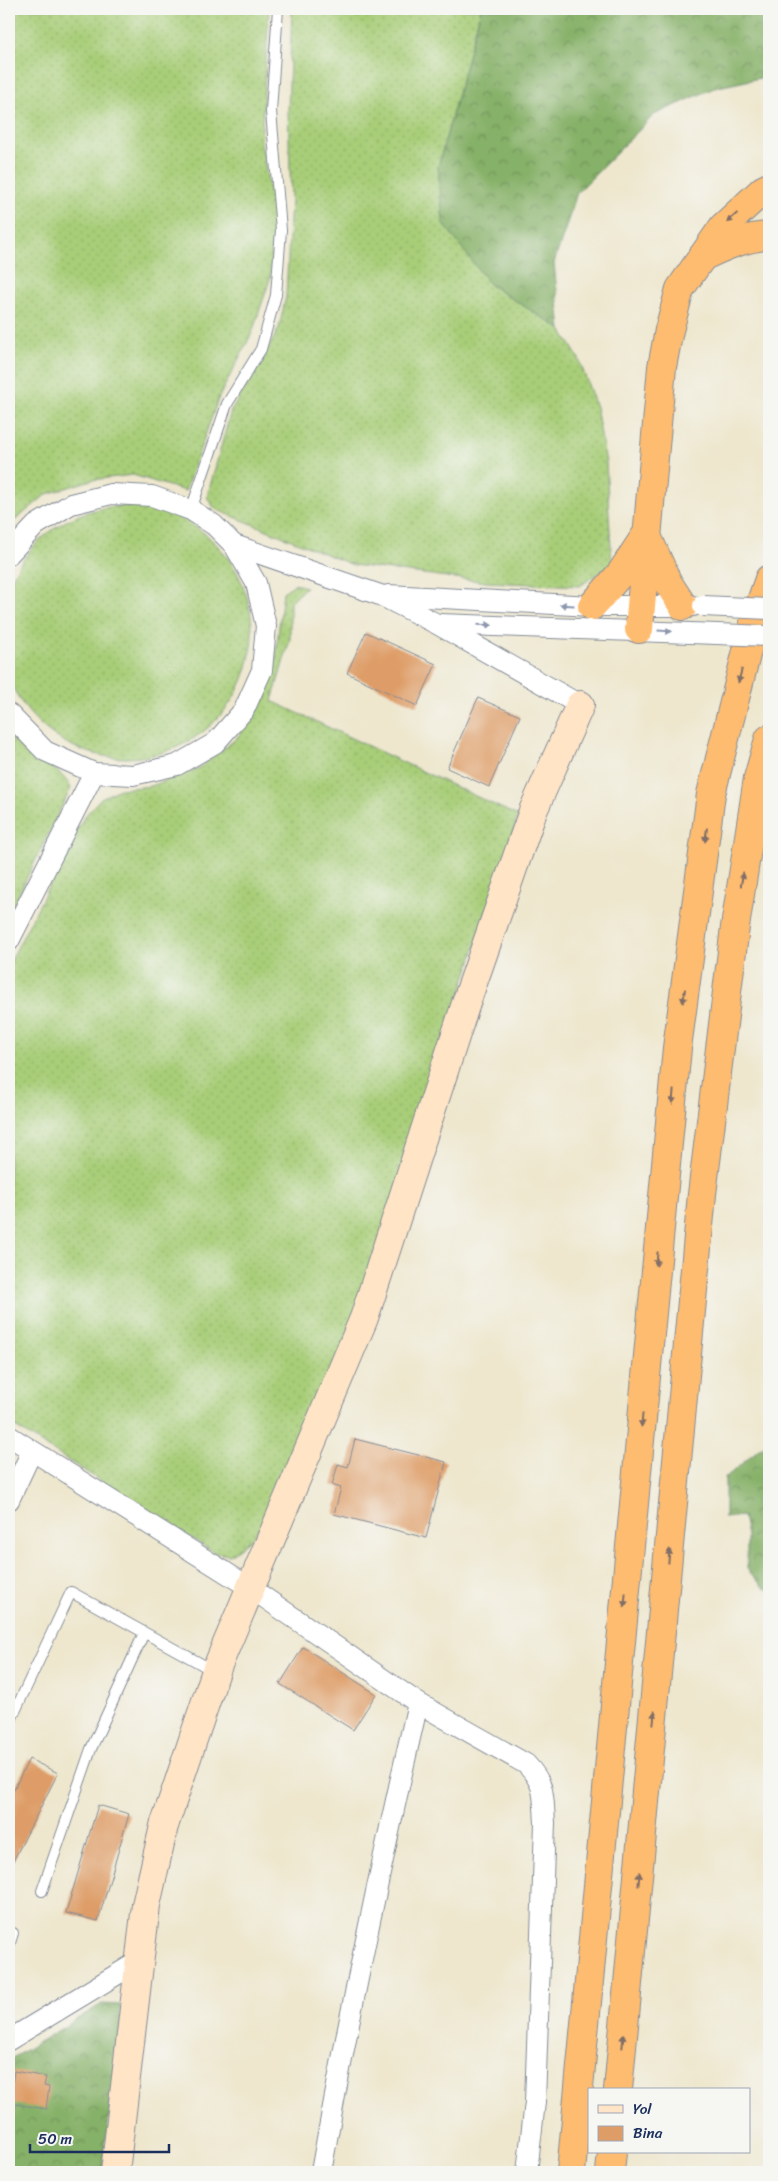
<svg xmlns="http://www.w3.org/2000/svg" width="778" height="2181" font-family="Sriracha,sans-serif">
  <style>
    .grass { fill: url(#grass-dots); stroke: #627e6b }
    .forest { fill: url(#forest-crowns); stroke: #507063 }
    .building { fill: #de9d67 }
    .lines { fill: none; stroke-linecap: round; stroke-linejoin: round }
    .lane-casing { stroke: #848b96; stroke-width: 12 }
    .street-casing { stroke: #848b96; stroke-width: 22 }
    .secondary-casing { stroke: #848b96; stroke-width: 30 }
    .highway-casing { stroke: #848b96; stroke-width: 30 }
    .lane { stroke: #fff; stroke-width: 10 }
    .street { stroke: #fff; stroke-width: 20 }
    .secondary { stroke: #ffe4c6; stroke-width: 28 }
    .highway { stroke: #febc70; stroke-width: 28 }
    .street-bridge-casing { stroke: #848b96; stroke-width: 22; stroke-linecap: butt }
    .street-bridge { stroke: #fff; stroke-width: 20 }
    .oneway { fill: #816e66 }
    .oneway2 { fill: #8d97ae }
  </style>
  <defs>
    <pattern id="grass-dots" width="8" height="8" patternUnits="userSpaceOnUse" patternTransform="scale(1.25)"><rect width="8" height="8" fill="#a8ce78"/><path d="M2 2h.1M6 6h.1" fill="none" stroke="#90b16a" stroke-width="1.8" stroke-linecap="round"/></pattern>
    <pattern id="forest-crowns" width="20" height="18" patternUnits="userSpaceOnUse" patternTransform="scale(1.25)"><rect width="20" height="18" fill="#86b168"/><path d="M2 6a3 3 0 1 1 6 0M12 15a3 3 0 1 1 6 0" fill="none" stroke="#6d9059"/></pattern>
  </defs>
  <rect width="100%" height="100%" fill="#f6f6f2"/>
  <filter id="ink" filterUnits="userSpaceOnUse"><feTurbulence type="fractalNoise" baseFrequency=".02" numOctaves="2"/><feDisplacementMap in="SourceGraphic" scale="10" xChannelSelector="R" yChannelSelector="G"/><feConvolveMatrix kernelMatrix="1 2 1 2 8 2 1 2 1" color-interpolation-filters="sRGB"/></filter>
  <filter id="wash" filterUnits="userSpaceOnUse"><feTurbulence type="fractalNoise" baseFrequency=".0096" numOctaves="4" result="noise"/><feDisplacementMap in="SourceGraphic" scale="20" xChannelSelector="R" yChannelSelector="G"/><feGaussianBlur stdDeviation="1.12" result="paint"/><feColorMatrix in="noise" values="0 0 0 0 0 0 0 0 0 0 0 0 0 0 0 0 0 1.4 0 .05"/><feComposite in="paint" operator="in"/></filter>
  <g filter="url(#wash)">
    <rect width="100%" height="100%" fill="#eee7ce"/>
    <g class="grass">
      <polygon points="9,9 269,9 261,142 274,216 270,279 252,333 219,397 185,491 133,475 91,480 47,494 13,522 9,528"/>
      <polygon points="292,9 481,9 440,160 490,285 561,329 579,359 596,407 606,463 612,564 580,586 486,582 353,565 215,509 207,497 231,411 259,366 279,328 286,296 291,200 288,110"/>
      <circle cx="126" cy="632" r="126"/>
      <polygon points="295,584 306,587 290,602 290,639 272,701 518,816 357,1311 277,1503 252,1538 230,1555 215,1553 9,1423 9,964 84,817 101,798 120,789 151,786 199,768 237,738 262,696 275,661 283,592"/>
      <path d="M 9,735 C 26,756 59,764 71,788 L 9,914 Z"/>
    </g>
    <g class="forest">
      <polygon points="481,9 769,9 769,76 714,88 654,115 577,193 554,263 561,329 490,285 443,223 438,167"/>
      <polygon points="769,1443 769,1590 764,1588 747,1569 747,1536 743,1516 725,1518 725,1478 759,1449"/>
      <polygon points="102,2004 120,2005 121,2023 102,2172 9,2172 9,2060"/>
    </g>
    <g id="blocks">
      <g class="building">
        <polygon points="366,632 436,664 417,706 347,673"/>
        <polygon points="478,698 520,716 489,787 447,768"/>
        <polygon points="355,1439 446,1462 426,1538 334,1514 341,1488 332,1485 338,1464 348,1467"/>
        <polygon points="303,1647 376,1694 353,1730 280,1684"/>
        <polygon points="29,1759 58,1773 9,1869 9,1799"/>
        <polygon points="98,1805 129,1814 98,1921 66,1913"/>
        <polygon points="14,2071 46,2077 44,2086 49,2087 46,2109 9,2103"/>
      </g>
    </g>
  </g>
  <g filter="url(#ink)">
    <use href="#blocks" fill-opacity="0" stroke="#848b96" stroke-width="1"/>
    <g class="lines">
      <g class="lane-casing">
        <g id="lane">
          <polyline points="191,510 227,404 261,349 276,295 281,230 271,111 278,9"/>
          <polyline points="9,1724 71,1592 214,1671"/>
          <polyline points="42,1891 91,1749 144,1633"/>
          <polyline points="9,1946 13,1933"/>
        </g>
      </g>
      <g class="street-casing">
        <g id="street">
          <polyline points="234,545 380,595 437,624 580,705"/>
          <polyline points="9,554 36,525 71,504 111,494 152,496 191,510 214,525 234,545 256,583 266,626 262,670 244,710 215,743 177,765 133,775 94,773 45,751 9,714"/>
          <polyline points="388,595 592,606 693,606"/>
          <polyline points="439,624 690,633"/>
          <polyline points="9,941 94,773"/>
          <path d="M 9,1436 L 252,1589 L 418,1703 C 382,1859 349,2015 321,2172"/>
          <polyline points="9,1500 32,1451"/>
          <path d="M 418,1703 L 526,1764 C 546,1785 543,1795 545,1823 L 535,2102 L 527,2172"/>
          <polyline points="9,2040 139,1961"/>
        </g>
      </g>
      <g class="secondary-casing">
        <polyline id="secondary" points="115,2172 146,1905 164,1826 218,1665 364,1318 467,1000 533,811 580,705"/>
      </g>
      <g class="highway-casing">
        <g id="highway">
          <path d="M 702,257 C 723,247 745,237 769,236"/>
          <polyline points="647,536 668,583 683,606"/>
          <polyline points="592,606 621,573 644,538"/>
          <polyline points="639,629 662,367 669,330 680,289 723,227 763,190 769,187"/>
          <polyline points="618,2090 702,1194 735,927 758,778 769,739"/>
          <polyline points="571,2172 677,1048 711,794 755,619 769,579"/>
          <polyline points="610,2172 612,2152"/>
        </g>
      </g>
      <use href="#lane" class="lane"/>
      <use href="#street" class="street"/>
      <use href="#secondary" class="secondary"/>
      <use href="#highway" class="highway"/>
      <g class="street-bridge-casing">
        <g id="street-bridge">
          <polyline points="703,606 769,609"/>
          <polyline points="690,633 769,636"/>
        </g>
      </g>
      <use href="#street-bridge" class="street-bridge"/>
    </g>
    <defs><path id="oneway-solid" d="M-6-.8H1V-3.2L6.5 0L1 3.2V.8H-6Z" transform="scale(1.25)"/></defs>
    <g class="oneway">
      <use href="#oneway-solid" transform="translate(732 218) rotate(137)"/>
      <use href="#oneway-solid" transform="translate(740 676) rotate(105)"/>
      <use href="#oneway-solid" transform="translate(706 835) rotate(98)"/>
      <use href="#oneway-solid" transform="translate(742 879) rotate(-81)"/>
      <use href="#oneway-solid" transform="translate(684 996) rotate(98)"/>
      <use href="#oneway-solid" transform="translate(673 1097) rotate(95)"/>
      <use href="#oneway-solid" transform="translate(657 1259) rotate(95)"/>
      <use href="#oneway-solid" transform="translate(642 1420) rotate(95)"/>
      <use href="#oneway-solid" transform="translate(669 1556) rotate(-85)"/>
      <use href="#oneway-solid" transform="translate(625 1600) rotate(95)"/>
      <use href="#oneway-solid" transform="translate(654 1718) rotate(-85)"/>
      <use href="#oneway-solid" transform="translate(639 1879) rotate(-85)"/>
      <use href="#oneway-solid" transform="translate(623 2041) rotate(-84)"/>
    </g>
    <g class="oneway2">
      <use href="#oneway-solid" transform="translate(567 605) rotate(-177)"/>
      <use href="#oneway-solid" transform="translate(485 625) rotate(2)"/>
      <use href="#oneway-solid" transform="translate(665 631) rotate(3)"/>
    </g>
  </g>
  <rect width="778" height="2181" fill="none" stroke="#f6f6f2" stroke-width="30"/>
  <rect x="588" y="2088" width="162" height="65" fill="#f6f6f2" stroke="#9ea6b7"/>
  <rect x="598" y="2105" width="25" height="8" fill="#ffe4c6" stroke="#9ea6b7"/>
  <text x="633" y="2114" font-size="15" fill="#1b2f5e">Yol</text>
  <rect x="598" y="2126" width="25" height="15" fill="#de9d67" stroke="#9ea6b7"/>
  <text x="633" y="2138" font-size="15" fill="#1b2f5e">Bina</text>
  <path d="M30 2144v8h139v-8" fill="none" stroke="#1b2f5e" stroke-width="2.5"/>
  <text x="38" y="2144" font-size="15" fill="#1b2f5e" stroke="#f6f6f2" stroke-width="4" paint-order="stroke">50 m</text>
</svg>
